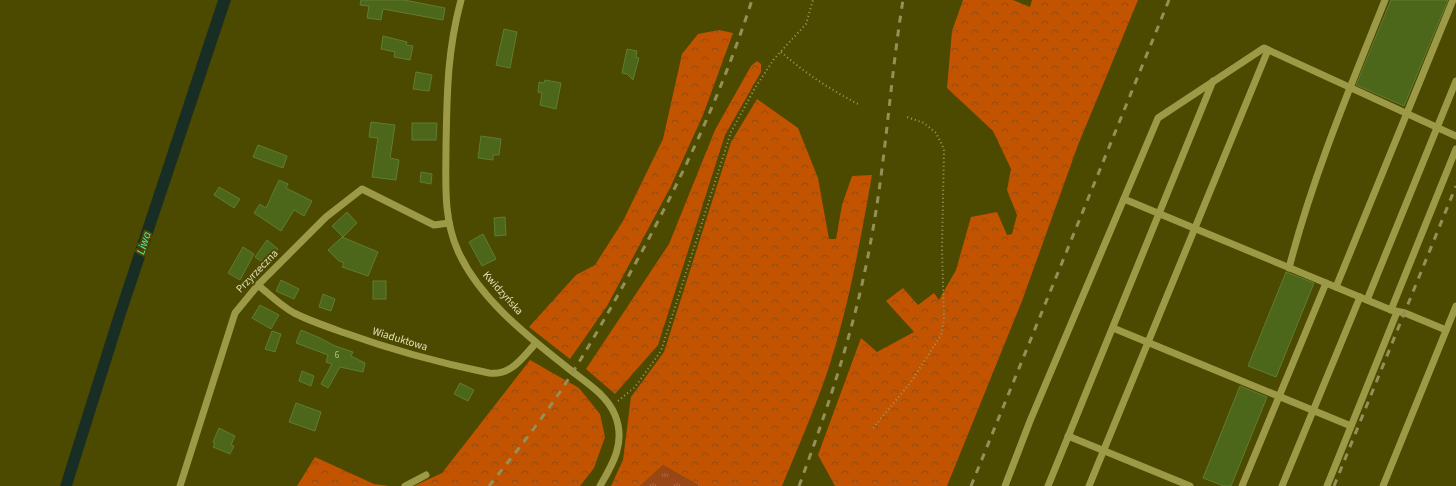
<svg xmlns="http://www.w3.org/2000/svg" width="1456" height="486" font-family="'Source Sans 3',sans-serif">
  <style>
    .grass { fill: url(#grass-tufts) }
    .forest { fill: url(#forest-crowns) }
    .water { fill: #182e25 }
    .building { fill: #4c661a; stroke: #617c33 }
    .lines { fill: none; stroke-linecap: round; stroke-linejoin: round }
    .path { stroke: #9d9b64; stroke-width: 2; stroke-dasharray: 1 3; stroke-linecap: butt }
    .minor { stroke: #9d9a47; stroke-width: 7 }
    .rail { stroke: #939158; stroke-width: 3; stroke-dasharray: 7 7; stroke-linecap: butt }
    .labels { text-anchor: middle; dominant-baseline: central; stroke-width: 4; stroke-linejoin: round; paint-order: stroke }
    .number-label { font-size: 9px; fill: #bcc290 }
    .street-label { font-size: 11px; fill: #e1e0b8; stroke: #4c4900 }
    .water-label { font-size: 12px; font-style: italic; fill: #4cecb7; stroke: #4c4900 }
  </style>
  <defs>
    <pattern id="grass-tufts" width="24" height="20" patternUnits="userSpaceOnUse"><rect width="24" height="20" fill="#994717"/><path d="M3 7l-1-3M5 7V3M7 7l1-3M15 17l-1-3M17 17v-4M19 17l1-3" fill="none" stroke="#ac6a41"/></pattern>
    <pattern id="forest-crowns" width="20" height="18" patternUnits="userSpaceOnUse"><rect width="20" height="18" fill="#c25300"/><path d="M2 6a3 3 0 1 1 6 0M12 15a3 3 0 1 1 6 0" fill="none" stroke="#904d16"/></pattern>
  </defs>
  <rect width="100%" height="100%" fill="#4c4900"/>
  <polygon class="grass" points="663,465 700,486 640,486"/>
  <g class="forest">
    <polygon points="963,0 1013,0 1030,7 1032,0 1138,0 1078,145 1022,301 947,486 835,486 818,455 861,338 877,352 914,332 886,301 903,288 918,305 934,293 939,300 956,270 971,217 997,212 1007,235 1012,234 1017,215 1007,190 1011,169 993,131 947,88 952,31"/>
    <polygon points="719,30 733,33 703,115 670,188 607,306 570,359 529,327 576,275 595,265 623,221 663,139 682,54 698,34"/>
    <polygon points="757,61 761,64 761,72 725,135 658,345 615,394 586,369 669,244 715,130 751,66"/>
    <path d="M 757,99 L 798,128 L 818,178 L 829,239 L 836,239 L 842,205 L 852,176 L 872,175 C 860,243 848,311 826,376 C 813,413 797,450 782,486 L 700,486 L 663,465 L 640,486 L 611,486 L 623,460 L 631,397 L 664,352 L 731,142 Z"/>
    <polygon points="530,360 579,388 600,414 605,437 594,468 580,486 414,486 442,473"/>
    <polygon points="315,457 374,484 389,486 297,486"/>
  </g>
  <polygon class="water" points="218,0 231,0 125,317 72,486 60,486 114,314"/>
  <g class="building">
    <polygon points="361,0 404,0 445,8 443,20 383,9 381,20 367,18 369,6 360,5"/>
    <polygon points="1391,0 1448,0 1404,106 1356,85"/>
    <polygon points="504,29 517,32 510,68 496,65"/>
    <polygon points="383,36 407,42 406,45 413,46 410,60 394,57 395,52 381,49"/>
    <polygon points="627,49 637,51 636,57 639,58 633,80 627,74 622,73"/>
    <polygon points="416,72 432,75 429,91 413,89"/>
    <polygon points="545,80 561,83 556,109 540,105 542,93 538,92 539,82 544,83"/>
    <polygon points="371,122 395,125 390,158 399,160 396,180 372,177 378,138 369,137"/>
    <polygon points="412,123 437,123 436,140 412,140"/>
    <polygon points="481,136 501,139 499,155 493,155 493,160 478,158"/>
    <polygon points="258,145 287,156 283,168 253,157"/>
    <polygon points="421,172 432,174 431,184 420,182"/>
    <polygon points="279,180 288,184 286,188 312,201 304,216 294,210 281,231 254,213 260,204 266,208"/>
    <polygon points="219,187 240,199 234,208 214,195"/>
    <polygon points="347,212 357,223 343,237 332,226"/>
    <polygon points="505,217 506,235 495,236 494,218"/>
    <polygon points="483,234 496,259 482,266 469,242"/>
    <polygon points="342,237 378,252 368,276 342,267 344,263 339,261 328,250"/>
    <polygon points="267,240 278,249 270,260 266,258 262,262 255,257"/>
    <polygon points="243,247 254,254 240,280 228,273"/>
    <polygon points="1286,272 1314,283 1276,377 1248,366"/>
    <polygon points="281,280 299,289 294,299 276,291"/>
    <rect x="373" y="281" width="13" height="18"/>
    <polygon points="323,294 335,299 331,311 319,307"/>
    <polygon points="260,305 279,315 271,329 252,318"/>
    <polygon points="301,330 320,338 335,346 353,352 351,356 365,363 363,372 340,367 328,388 321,384 332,364 326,362 328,355 296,343"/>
    <polygon points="272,331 281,334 275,352 265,349"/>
    <polygon points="302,371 314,376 311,386 299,381"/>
    <polygon points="460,383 474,390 468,401 454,394"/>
    <polygon points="1240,386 1267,397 1231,486 1224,486 1203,478"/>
    <polygon points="296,403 321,412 315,431 289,422"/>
    <polygon points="219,428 235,436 231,445 234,446 230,454 213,447 215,443 213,442"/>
  </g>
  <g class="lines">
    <g class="path">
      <path d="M 781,52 C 806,74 831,90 860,105"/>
      <polyline points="618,401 635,387 661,351 731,132 755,88 774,59 806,24 813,0"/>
      <polyline points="873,428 911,382 941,335 944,320 942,249 944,149 936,133 924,123 907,117"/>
    </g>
    <g class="minor">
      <path d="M 461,0 C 447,52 447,94 446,147 C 446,182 443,218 458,251 C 479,298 525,334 564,365 C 582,380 606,393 615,415 C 626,442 613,464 600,486"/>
      <polyline points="1124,199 1391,310 1405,313 1446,330"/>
      <path d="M 1289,268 C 1313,175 1350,88 1385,0"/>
      <path d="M 258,285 C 270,295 281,306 294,313 C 310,321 328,327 345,333 C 392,350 440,363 489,373 C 511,376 522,358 536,343"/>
      <polyline points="1336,287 1453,0"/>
      <polyline points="1367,300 1456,81"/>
      <polyline points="1391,310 1456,149"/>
      <polyline points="1113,328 1351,426"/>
      <polyline points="1068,436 1190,486"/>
      <polyline points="180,486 235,313 258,285 326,217 362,189 434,225 449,223"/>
      <polyline points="405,486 426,475"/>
      <polyline points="1005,486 1030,421 1158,118 1264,48 1456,136"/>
      <polyline points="1048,486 1213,81"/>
      <polyline points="1089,486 1268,50"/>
      <polyline points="1242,486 1326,283"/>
      <polyline points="1282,486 1360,297"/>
      <polyline points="1327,486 1397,312"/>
      <polyline points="1383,486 1456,306"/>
    </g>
    <g class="rail">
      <path d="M 489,486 C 514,455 538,424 560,392 C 585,354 607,315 629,275 C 678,187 721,96 752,0"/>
      <path d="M 799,486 C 829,405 856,324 871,240 C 886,160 890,80 903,0"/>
      <polyline points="971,486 1169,0"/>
      <polyline points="1334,486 1456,186"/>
    </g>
  </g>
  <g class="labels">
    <g class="number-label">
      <text x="337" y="355">6</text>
    </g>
    <g class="street-label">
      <text transform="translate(257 271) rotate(-46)">Przyrzeczna</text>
      <text transform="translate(503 293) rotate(48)">Kwidzyńska</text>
      <text transform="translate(400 339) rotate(17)">Wiaduktowa</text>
    </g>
    <g class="water-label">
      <text transform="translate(144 243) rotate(-72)">Liwa</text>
    </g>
  </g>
</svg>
